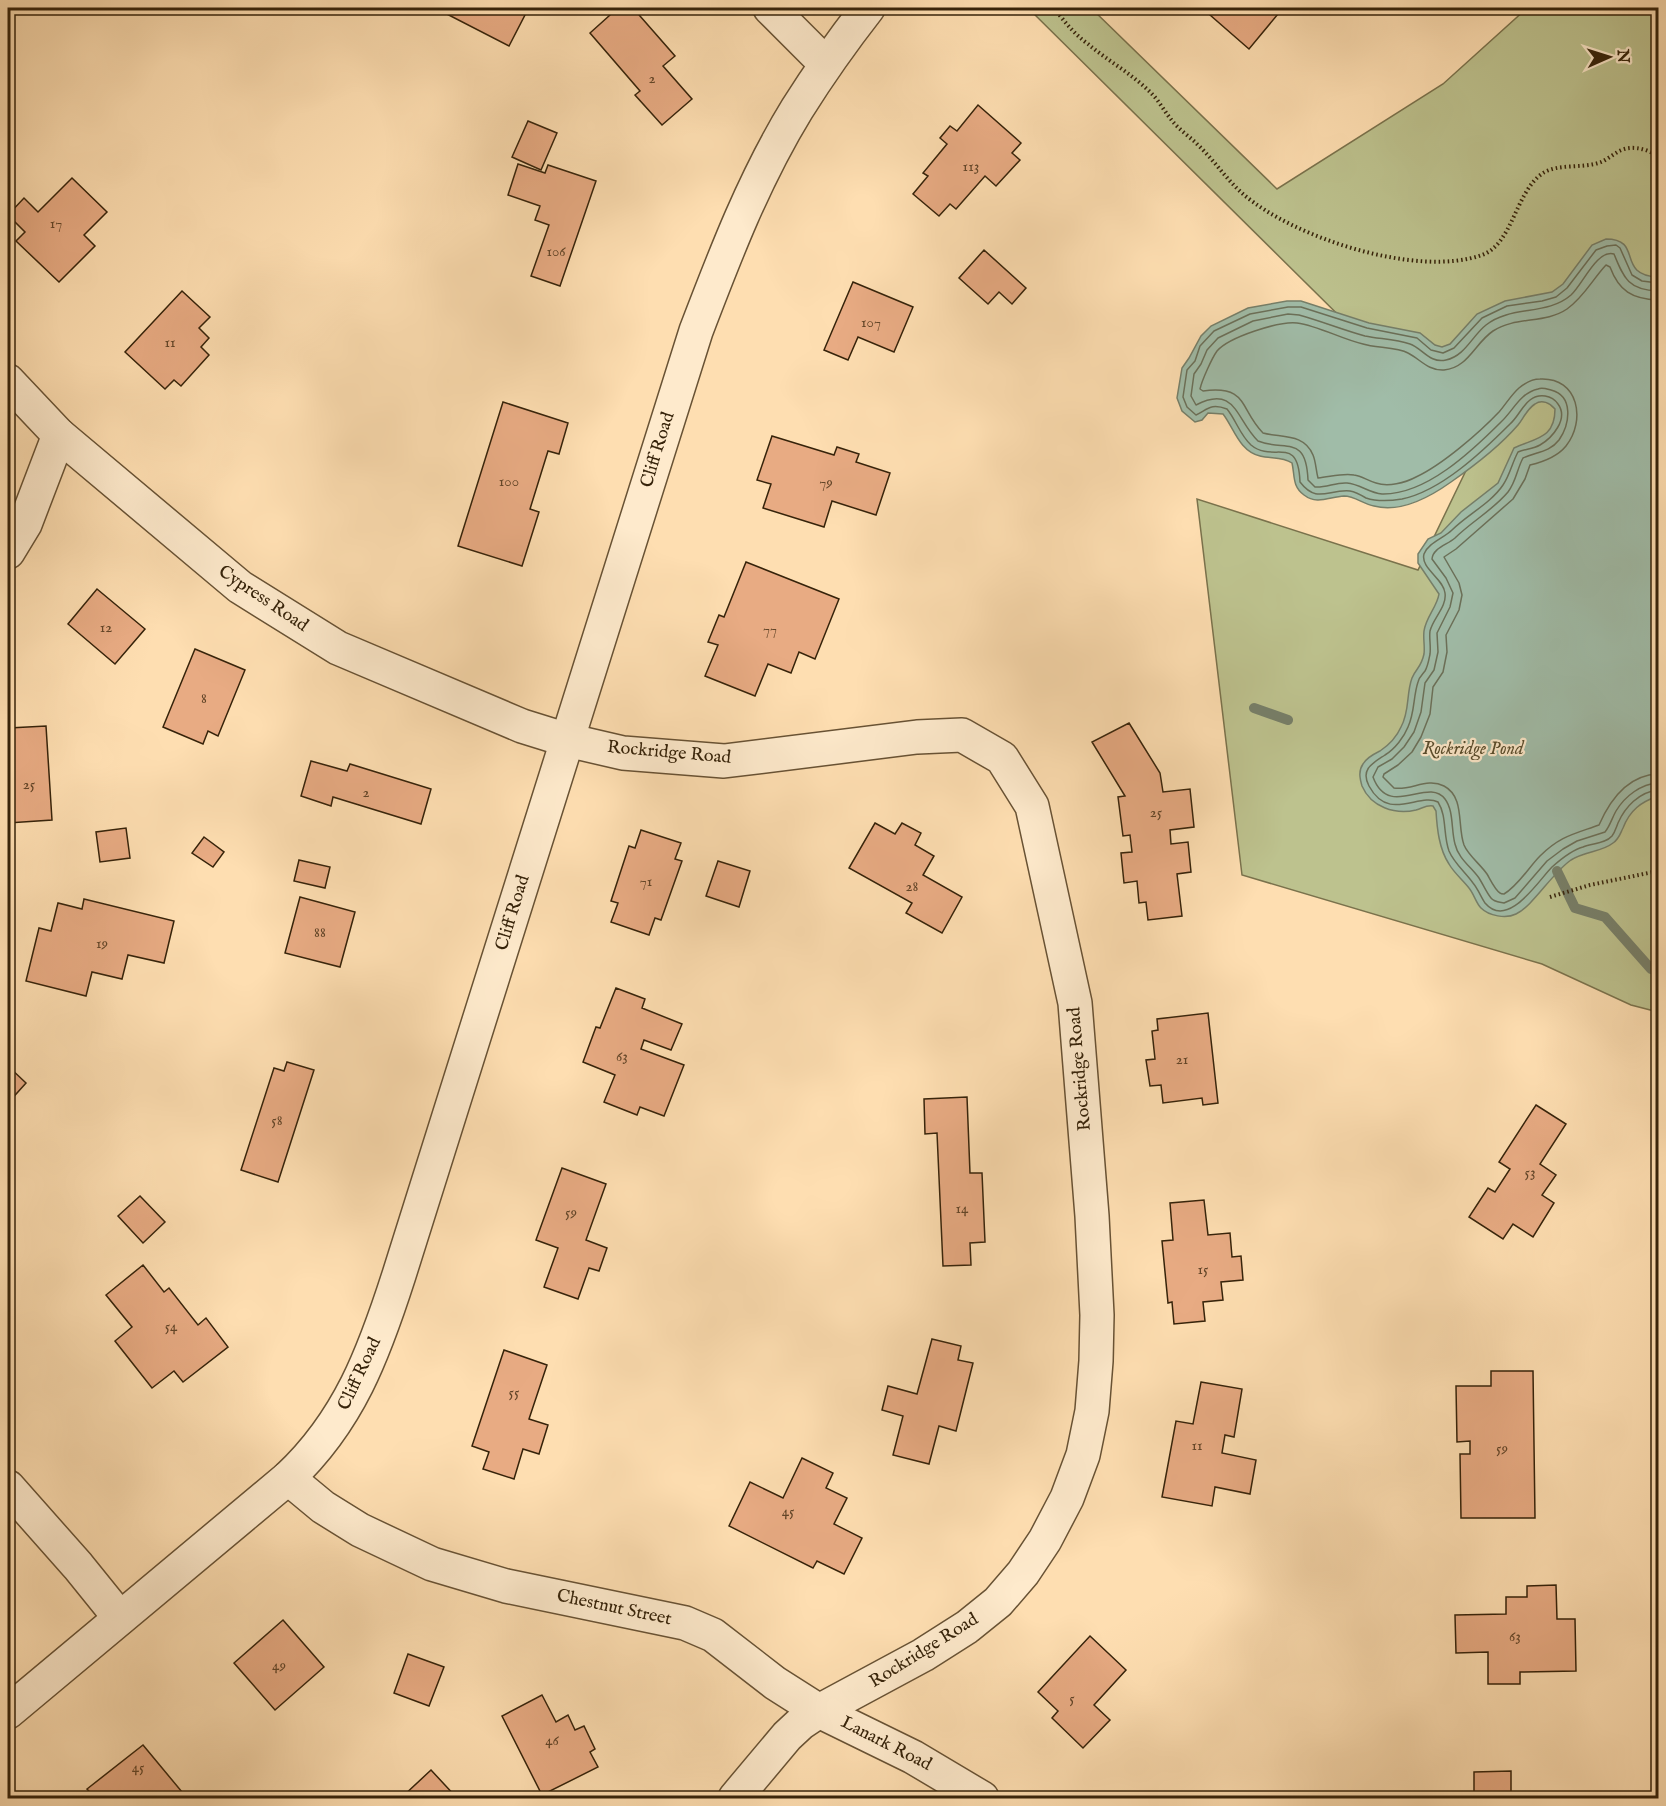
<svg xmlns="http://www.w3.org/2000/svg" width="1666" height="1806" font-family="'IM FELL English',serif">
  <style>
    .green { fill: #bdc28e; stroke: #7a724c; stroke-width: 1.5 }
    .water { fill: #a0bca8; stroke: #767f69; stroke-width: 1.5 }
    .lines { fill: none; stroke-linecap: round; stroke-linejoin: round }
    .shore { stroke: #6b7059; stroke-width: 1.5 }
    .stream { stroke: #767f69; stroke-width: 10 }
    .building { fill: #e8ab83; stroke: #36230a; stroke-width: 1.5 }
    .minor-casing { stroke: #685234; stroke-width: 36 }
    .path { stroke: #36230a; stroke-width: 4; stroke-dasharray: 1.5 3; stroke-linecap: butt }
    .minor { stroke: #feeacc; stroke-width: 33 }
    .labels { text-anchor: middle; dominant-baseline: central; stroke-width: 4.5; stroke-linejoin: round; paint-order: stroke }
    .number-label { font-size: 15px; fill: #624528 }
    .street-label { font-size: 18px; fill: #36230a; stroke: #feeacc }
    .park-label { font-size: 18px; font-style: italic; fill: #584b2b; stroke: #feeacc }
  </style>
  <rect width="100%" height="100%" fill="#fedeb1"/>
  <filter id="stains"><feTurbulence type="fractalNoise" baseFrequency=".00333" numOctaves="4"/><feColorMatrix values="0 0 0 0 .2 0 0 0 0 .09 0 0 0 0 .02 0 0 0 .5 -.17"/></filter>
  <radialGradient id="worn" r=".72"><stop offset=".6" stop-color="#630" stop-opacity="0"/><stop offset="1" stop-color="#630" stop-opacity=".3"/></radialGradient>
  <polygon class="green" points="1028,8 1091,8 1277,189 1443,84 1527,8 1658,8 1658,1012 1631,1005 1542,964 1242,875 1197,499 1418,570 1526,346 1404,380"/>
  <path class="water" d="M 1606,239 C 1644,239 1615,275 1658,277 L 1658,796 C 1641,802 1630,810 1623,828 C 1620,834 1619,839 1613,843 C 1602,852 1585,851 1571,860 C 1552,873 1533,906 1516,914 C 1506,919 1489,916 1481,908 C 1476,903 1474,894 1469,888 C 1463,880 1454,873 1449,864 C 1439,849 1437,828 1436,811 L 1433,806 C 1426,805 1423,808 1416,810 C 1395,815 1371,807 1362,786 C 1360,779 1358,771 1363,764 C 1367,757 1374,754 1380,751 C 1389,745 1397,736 1401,727 C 1410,711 1406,694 1412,678 C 1416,668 1421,668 1424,654 C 1425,646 1423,639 1424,631 C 1426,617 1437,607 1439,594 L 1418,563 L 1418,554 L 1428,539 L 1441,533 L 1461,512 L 1498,483 L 1514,448 C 1535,438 1555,439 1555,409 C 1550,403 1542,399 1535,404 C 1527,409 1523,419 1518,425 C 1499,447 1474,466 1451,482 C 1430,497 1400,513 1374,506 C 1363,504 1355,496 1344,496 C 1329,497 1317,505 1304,495 C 1292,486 1295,476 1292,463 C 1282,456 1271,459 1260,456 C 1239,451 1234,428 1223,414 L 1208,413 L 1202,420 L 1195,422 L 1182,411 L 1177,398 L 1182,368 L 1189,358 L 1201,336 L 1211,326 L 1248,308 L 1287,301 L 1301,301 L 1369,323 L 1420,333 L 1435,345 L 1442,347 L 1450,344 L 1477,314 L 1505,301 L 1552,292 L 1563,284 L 1592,245 Z"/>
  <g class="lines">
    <g class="shore">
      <path d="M 1658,283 L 1642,281 L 1632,275 L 1620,248 L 1616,245 L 1607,246 L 1596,250 L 1567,288 L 1556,297 L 1542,301 L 1507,306 L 1482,318 L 1454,348 L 1443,353 L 1431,350 L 1417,338 L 1367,328 L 1301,307 L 1288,307 L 1250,314 L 1214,331 L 1200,346 L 1195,361 L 1187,370 L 1183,397 L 1187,407 L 1196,415 C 1208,409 1211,403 1227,409 C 1236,420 1240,435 1251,445 C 1274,464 1298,433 1300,482 C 1317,504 1328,489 1350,491 C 1356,492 1361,495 1366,498 C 1378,502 1390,501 1402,499 C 1441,491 1482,452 1510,424 C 1518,417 1522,406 1530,400 C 1539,393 1552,395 1558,404 C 1569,419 1552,438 1540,445 C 1533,449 1525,449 1518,452 C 1512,463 1510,475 1503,485 C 1491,503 1467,515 1452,530 C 1444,538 1428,543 1424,554 C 1420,568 1444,579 1445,593 C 1447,607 1433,618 1430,631 C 1429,638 1431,646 1430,654 C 1429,659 1428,666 1425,671 C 1422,675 1419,677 1418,682 C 1413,697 1415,712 1408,727 C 1404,737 1395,749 1385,755 C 1373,763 1360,769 1369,786 C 1389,823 1419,792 1438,802 C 1447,816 1443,835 1449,851 C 1454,863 1465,872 1473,883 C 1478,889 1481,897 1485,903 C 1508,930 1538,881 1552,867 C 1561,859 1572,850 1583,847 C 1592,843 1605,844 1612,836 C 1615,832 1616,828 1618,823 C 1625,807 1639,792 1658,790"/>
      <path d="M 1658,291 C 1629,290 1624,279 1614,254 C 1597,249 1583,284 1571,295 C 1547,316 1511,305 1486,325 C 1472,336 1465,356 1446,360 C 1430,364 1422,348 1410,344 C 1395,339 1379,339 1365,336 C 1343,330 1321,321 1299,315 L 1288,314 L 1253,321 L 1218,338 L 1207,350 L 1201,364 L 1194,374 L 1191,396 L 1196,405 C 1236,384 1236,420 1258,441 C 1286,452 1306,434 1308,480 L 1315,487 C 1326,488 1336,482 1347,483 C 1360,484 1369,493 1382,494 C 1426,495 1472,451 1501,422 C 1513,411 1520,393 1538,389 C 1542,387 1547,389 1551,390 C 1574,396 1570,424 1559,440 C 1550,452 1536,452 1523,458 C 1517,469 1516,482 1508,492 C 1493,510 1471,522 1455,538 C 1447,545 1433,548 1432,559 L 1446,578 L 1453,593 L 1450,607 L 1437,633 L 1438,652 L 1434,670 L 1425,683 L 1421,712 L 1414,732 L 1404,747 L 1392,759 L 1378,767 L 1373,777 C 1389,820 1428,776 1445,799 C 1454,811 1451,830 1455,844 C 1458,858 1471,867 1479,878 C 1483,884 1486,892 1491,898 C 1494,902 1499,902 1504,903 L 1515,898 L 1547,861 L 1563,849 L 1577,841 L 1605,832 C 1610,826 1612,818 1616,811 C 1625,796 1641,784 1658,783"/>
      <path d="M 1658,300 C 1632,299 1619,291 1610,267 L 1606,265 C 1592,280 1584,297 1567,309 C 1545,324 1516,316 1493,331 C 1475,343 1468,368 1444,370 C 1428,371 1420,359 1408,353 C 1397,347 1375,348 1363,344 C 1341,339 1319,326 1297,323 C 1279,321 1229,337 1217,351 C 1212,358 1202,380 1200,389 L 1203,391 C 1249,385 1239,409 1263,433 C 1281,438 1304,433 1313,455 C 1316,462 1316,471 1318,478 C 1330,477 1342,473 1354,475 C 1362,476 1368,481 1376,483 C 1388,487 1405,483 1416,477 C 1442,465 1479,433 1499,412 C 1506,404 1511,395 1519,388 C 1525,383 1533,379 1540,379 C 1579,377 1586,421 1566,446 C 1557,457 1543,462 1530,465 L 1525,479 L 1513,499 L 1456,549 L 1444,557 L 1459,583 L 1462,595 L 1459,610 L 1446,635 L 1447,652 L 1443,672 L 1433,687 L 1430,714 L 1421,737 L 1412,752 L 1398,765 L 1384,774 L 1383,777 L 1394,788 C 1411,791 1427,777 1444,786 C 1465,797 1457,826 1464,845 C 1468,855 1480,864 1487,874 C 1490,879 1495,890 1500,893 C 1501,894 1503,894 1504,894 C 1518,886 1529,867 1540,856 C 1560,836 1574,834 1599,825 C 1610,800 1628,775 1658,774"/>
    </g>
    <g class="stream">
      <polyline points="1254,708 1288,720"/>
      <polyline points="1557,871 1575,908 1605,917 1651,969"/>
      <polyline points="1352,1796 1353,1798"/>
    </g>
  </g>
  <g class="building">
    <polygon points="441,8 520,8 527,11 509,46 439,10"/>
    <polygon points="608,8 633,8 675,56 663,66 692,99 662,125 635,95 640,91 590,33 610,15"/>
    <polygon points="1202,8 1283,8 1249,49"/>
    <polygon points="978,105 1021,143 1012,153 1020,160 996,186 985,176 956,209 950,204 939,216 913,194 928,176 923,173 947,144 940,138 950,126 957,131"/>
    <polygon points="528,121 557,133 541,170 512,157"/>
    <polygon points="518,164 545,173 548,165 596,181 560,286 531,276 549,225 535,220 540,206 508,195"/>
    <polygon points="72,178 107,212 84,235 95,246 59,282 16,241 25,232 8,215 24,198 38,212"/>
    <polygon points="984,250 1026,288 1012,304 999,292 988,304 959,278"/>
    <polygon points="853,282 913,307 894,352 858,337 848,360 824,350"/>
    <polygon points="182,291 210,317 199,328 209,338 201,347 209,355 181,386 174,380 165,389 125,352"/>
    <polygon points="503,402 568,423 559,454 548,451 530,509 539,512 522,566 458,546"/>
    <polygon points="772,436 834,455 837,447 859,454 856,462 890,473 876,515 832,501 824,527 763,508 771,484 757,480"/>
    <polygon points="746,562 839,599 815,659 799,652 791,673 768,664 755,696 705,676 718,645 708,642 719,615 724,617"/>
    <polygon points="97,589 145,629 115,664 68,624"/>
    <polygon points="195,649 245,670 218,736 208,731 203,744 163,727"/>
    <polygon points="1129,723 1160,773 1163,792 1190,789 1194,827 1170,830 1171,844 1188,842 1191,872 1177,874 1182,916 1148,920 1146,902 1139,903 1137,881 1124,883 1121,853 1132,852 1130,835 1123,836 1118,797 1125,796 1092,742"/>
    <polygon points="46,726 52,820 8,823 9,728"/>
    <polygon points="311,761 347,771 350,764 431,789 421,824 333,797 331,806 301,796"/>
    <polygon points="875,823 895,834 902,823 921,833 915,845 934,856 923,875 962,897 942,933 906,913 912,903 849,868"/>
    <polygon points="126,828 130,858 100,862 96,832"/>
    <polygon points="641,830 681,843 675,859 682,861 661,920 655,918 649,935 611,922 618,903 611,901 629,846 635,848"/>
    <polygon points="204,837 224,852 213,867 192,853"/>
    <polygon points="299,860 330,867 325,888 294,881"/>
    <polygon points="718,861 750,871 739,907 706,896"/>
    <polygon points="300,897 355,912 340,967 285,953"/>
    <polygon points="84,899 174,921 164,963 128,955 122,979 92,972 86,996 26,981 39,928 51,931 58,903 82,909"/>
    <polygon points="616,988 645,999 642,1008 682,1024 671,1050 644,1040 641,1049 684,1065 664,1116 640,1107 637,1115 604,1102 615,1075 583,1062 596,1027 600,1028"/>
    <polygon points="1208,1013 1218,1103 1203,1105 1202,1098 1163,1103 1161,1085 1150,1086 1146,1060 1155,1059 1152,1031 1158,1030 1157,1019"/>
    <polygon points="287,1062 314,1070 278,1182 241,1170 274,1068 284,1071"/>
    <polygon points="8,1066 26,1083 8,1103"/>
    <polygon points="967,1097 970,1173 982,1173 985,1242 970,1243 971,1265 943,1266 937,1133 925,1134 924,1099"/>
    <polygon points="1536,1105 1566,1124 1540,1164 1556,1175 1542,1195 1554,1203 1533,1237 1513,1224 1503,1239 1469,1217 1488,1188 1495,1192 1510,1169 1499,1162"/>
    <polygon points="562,1168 606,1184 586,1240 607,1248 599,1271 589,1268 578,1299 544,1287 558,1248 536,1240"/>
    <polygon points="140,1196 165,1222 143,1243 118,1216"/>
    <polygon points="1204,1200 1208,1235 1230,1233 1232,1257 1241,1256 1243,1280 1221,1282 1223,1300 1203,1302 1205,1321 1174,1324 1172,1302 1168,1303 1162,1241 1173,1240 1170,1203"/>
    <polygon points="143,1265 164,1292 169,1288 198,1325 206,1318 228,1347 183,1382 174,1371 152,1388 115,1341 132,1327 106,1295"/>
    <polygon points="932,1339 961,1346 958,1360 973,1363 956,1431 939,1426 929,1464 893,1455 903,1416 882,1410 888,1386 917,1394"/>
    <polygon points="504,1350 547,1365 529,1419 548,1425 539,1454 523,1449 514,1479 483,1469 489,1452 472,1446"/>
    <polygon points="1491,1371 1533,1371 1535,1518 1461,1518 1460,1454 1470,1454 1470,1441 1457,1442 1456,1386 1491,1386"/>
    <polygon points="1201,1382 1242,1389 1234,1437 1225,1435 1222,1453 1256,1460 1250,1494 1215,1487 1212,1506 1162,1497 1176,1421 1193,1424"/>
    <polygon points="802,1458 833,1473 826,1488 847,1498 834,1524 862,1538 844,1574 817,1561 813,1568 729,1526 750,1482 783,1498"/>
    <polygon points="1556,1585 1557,1619 1575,1619 1576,1671 1520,1672 1520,1684 1488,1684 1488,1652 1456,1653 1455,1615 1506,1614 1506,1597 1527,1597 1527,1586"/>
    <polygon points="283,1620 324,1667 275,1710 234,1663"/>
    <polygon points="1090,1636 1126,1670 1094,1705 1110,1720 1083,1748 1052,1718 1058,1711 1038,1692"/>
    <polygon points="408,1654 444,1667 429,1706 394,1693"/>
    <polygon points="542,1695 556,1722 568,1715 575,1730 584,1726 595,1749 590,1752 598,1767 542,1795 502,1716"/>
    <polygon points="143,1745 187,1798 95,1798 87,1789"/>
    <polygon points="431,1770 457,1798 401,1798"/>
    <polygon points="1511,1771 1511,1798 1474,1798 1474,1772"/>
  </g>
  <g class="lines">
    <g class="minor-casing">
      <g id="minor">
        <polyline points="770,8 826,64"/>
        <polyline points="8,381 59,435 240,587 338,648 522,726 567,740 623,753 724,761 917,737 962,735 1002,758 1032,806 1075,1003 1092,1216 1097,1315 1096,1361 1092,1411 1083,1455 1067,1498 1045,1540 1023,1573 998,1602 967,1627 923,1655 819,1711 801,1723 787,1736 735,1798"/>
        <polyline points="8,552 25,524 59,435"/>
        <polyline points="288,1478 323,1507 360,1530 432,1564 506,1586 685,1623 713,1635 775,1683 819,1711 913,1757 982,1798"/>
        <polyline points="8,1487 78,1566 120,1618"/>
        <path d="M 8,1712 L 288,1478 C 349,1421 374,1353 399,1275 L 696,331 C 725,255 754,179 797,109 C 819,74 843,40 868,8"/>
      </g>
    </g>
    <g class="path">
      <path d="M 1054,8 C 1064,21 1074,34 1088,44 C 1108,61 1134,75 1152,94 C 1160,102 1166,114 1174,123 C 1181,131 1190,137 1197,144 C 1214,160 1226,179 1243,194 C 1294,238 1417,278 1482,255 C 1513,244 1515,192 1543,173 C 1559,163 1583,169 1601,162 C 1606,160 1611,156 1616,153 C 1629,144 1645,148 1658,156"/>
      <polyline points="1550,897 1590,885 1658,871"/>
    </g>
    <use href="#minor" class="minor"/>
  </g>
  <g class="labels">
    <g class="number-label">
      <text x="652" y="78">2</text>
      <text x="971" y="166">113</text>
      <text x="56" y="223">17</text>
      <text x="556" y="251">106</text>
      <text x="871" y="322">107</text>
      <text x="170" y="342">11</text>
      <text x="509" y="481">100</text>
      <text x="826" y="482">79</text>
      <text x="106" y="627">12</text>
      <text x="770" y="629">77</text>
      <text x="204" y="698">8</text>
      <text x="29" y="784">25</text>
      <text x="366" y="792">2</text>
      <text x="1156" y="812">25</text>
      <text x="646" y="881">71</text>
      <text x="912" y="886">28</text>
      <text x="320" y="932">88</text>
      <text x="102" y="943">19</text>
      <text x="622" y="1056">63</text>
      <text x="1182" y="1059">21</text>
      <text x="277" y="1120">58</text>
      <text x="1530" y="1172">53</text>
      <text x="962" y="1208">14</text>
      <text x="571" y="1212">59</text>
      <text x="1203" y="1269">15</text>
      <text x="171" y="1326">54</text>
      <text x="514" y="1392">55</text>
      <text x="1197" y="1445">11</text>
      <text x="1502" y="1448">59</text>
      <text x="788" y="1511">45</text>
      <text x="1515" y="1636">63</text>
      <text x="279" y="1665">49</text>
      <text x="1072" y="1698">5</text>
      <text x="552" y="1740">46</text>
      <text x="138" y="1767">45</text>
    </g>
    <g class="street-label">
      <text transform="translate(658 450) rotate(-73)">Cliff Road</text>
      <text transform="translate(263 599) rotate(34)">Cypress Road</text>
      <text transform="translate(669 753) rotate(5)">Rockridge Road</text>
      <text transform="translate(513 913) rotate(-73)">Cliff Road</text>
      <text transform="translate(1080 1069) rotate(-95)">Rockridge Road</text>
      <text transform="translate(360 1374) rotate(-65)">Cliff Road</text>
      <text transform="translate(614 1608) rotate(12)">Chestnut Street</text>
      <text transform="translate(924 1651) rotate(-32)">Rockridge Road</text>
      <text transform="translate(886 1744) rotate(27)">Lanark Road</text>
    </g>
    <g class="park-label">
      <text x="1473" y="749">Rockridge Pond</text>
    </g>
  </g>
  <rect width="1666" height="1806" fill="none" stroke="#fedeb1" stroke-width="30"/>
  <rect x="9" y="9" width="1648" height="1788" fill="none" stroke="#36230a" stroke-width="3"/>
  <rect x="15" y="15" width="1636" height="1776" fill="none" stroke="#36230a" stroke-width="1.5"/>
  <g transform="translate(1609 57) rotate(87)" stroke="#feeacc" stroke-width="4.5" paint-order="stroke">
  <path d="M0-4.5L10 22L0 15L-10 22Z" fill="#36230a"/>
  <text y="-9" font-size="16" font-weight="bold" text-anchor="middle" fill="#36230a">N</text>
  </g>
  <rect width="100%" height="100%" filter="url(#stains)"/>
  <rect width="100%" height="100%" fill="url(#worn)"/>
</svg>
